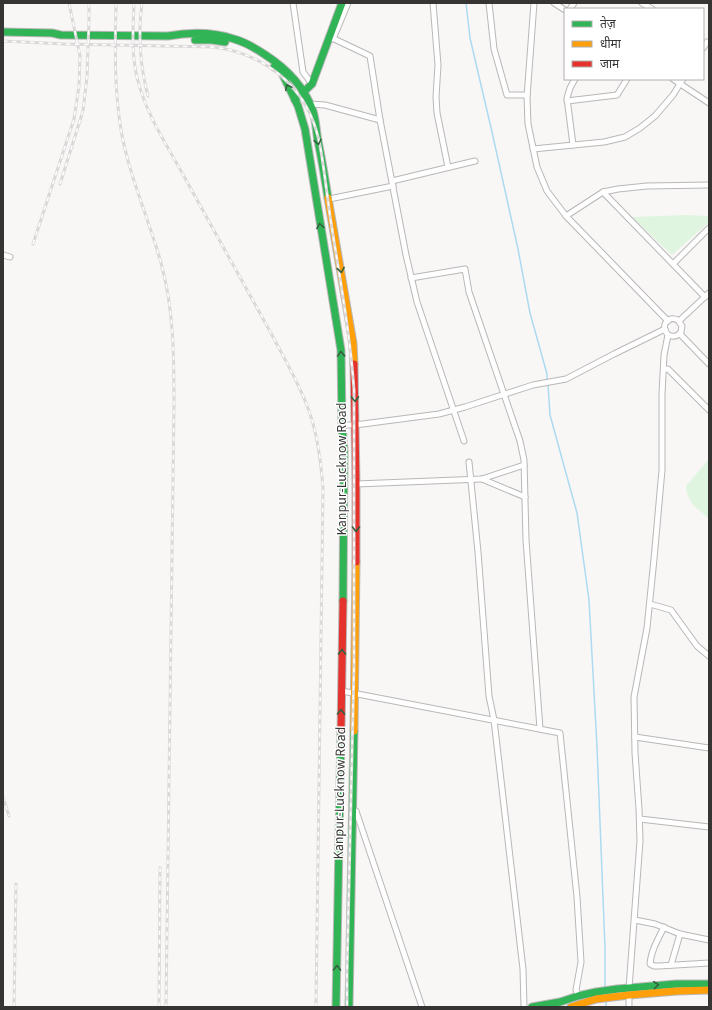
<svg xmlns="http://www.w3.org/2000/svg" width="712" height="1010" font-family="'Source Sans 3','Noto Sans Devanagari',sans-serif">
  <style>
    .green { fill: #dff5e0 }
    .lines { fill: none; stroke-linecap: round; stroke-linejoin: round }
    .stream { stroke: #acdaf0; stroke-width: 1.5 }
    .street-casing { stroke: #b9b7b7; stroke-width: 7 }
    .fast-casing { stroke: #b9b7b7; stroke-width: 9 }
    .slow-casing { stroke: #b9b7b7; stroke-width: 9 }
    .jam-casing { stroke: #b9b7b7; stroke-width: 9 }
    .street { stroke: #fefefe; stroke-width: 5 }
    .fast { stroke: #30b455; stroke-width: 7 }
    .slow { stroke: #ff9f0a; stroke-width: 7 }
    .jam { stroke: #e5322d; stroke-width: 7 }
    .rail-casing { stroke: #dad8d8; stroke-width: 3 }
    .rail { stroke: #fff; stroke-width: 1.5; stroke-dasharray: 4.5; stroke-linecap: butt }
    .oneway { stroke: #346140 }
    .labels { text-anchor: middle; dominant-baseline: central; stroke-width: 3; stroke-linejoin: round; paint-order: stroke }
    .street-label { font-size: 14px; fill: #363534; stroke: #fff }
  </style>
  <rect width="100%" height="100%" fill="#f9f7f6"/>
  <g class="green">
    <polygon points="686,215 709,216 709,222 672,255 632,217"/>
    <path d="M 709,459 L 709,519 C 697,508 687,503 686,486 Z"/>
  </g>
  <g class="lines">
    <g class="stream">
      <polyline points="466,3 470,38 492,132 518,249 530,313 547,374 547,380"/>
      <polyline points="548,384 550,415 577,513 589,600 597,747 605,948 605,989"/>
      <polyline points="606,1001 606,1007"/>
    </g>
    <g class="street-casing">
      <g id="street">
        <polyline points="293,3 303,72 312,84"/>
        <polyline points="433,3 438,65 436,97 437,113 448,167"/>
        <polyline points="489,3 494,49 507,95 527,95"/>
        <polyline points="534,3 527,97 528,124 537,167 547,191 566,216 668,321"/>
        <polyline points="554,3 565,10"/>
        <polyline points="642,3 652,9"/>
        <polyline points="570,9 574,3"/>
        <polyline points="330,37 370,56 380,120 406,255 417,302 464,441"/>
        <polyline points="333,39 348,3"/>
        <polyline points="703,48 707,42"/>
        <polyline points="673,79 709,103"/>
        <polyline points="567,101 617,95 627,79"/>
        <polyline points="310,104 325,105 380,120"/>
        <polyline points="573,145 567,98 570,88 575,79"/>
        <polyline points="533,149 604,142 625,137 640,128 655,116 673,95 683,79"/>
        <polyline points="392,181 475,161"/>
        <polyline points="603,192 705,297"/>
        <polyline points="329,199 393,186"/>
        <polyline points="566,216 603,192 618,189 647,186 709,185"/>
        <polyline points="3,255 10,257"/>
        <polyline points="673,264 709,228"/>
        <polyline points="411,278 465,269 469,292 520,441 524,460 526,540 540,729"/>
        <polyline points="679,321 709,293"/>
        <polyline points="680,334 709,364"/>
        <polyline points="664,369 668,369 709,410"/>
        <polyline points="342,425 355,425 439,414 465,407 533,385 566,379 614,354 665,329"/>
        <polyline points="469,462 478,552 489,696 494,720 523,969 524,1007"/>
        <polyline points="482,479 525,497"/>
        <polyline points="356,484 482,479 524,465"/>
        <polyline points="650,604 671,610 697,646 709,656"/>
        <polyline points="342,691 560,733 577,897 581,962 576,990 578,996"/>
        <polyline points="635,737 709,748"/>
        <polyline points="353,810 356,811 422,1007"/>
        <polyline points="640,819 709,827"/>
        <polyline points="635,920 655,924 680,934 709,940"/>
        <path d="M 664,927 C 658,939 651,951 650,964 L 654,966 L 659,966 L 709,963"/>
        <polyline points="671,965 680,934"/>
        <path d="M 629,988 L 640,841 L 639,809 L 635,753 L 634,697 L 647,628 L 654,559 L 662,470 L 662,394 L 664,355 L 668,335 C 660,326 667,315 678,320 L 682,326 L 681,332 C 677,337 673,337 668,335"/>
        <polyline points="629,1007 629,995"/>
      </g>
    </g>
    <g class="fast-casing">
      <g id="fast">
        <path d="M 3,32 L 52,33 L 61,35 L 168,36 C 190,32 213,32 234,39 C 245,42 255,48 264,54 C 286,68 304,86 313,111 C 316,120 316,131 318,141 C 322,160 325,179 328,198"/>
        <polyline points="195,40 212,40 225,42"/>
        <polyline points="274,67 281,71 298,106 305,129 341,350 342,425 344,451 343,601"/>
        <polyline points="295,100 312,84 342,3"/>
        <polyline points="336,1007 341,732"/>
        <polyline points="349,1007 354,731"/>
        <polyline points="532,1007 560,1002 578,996 596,992 617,989 676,984 709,984"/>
      </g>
    </g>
    <g class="slow-casing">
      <g id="slow">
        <polyline points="328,198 353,343 354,364"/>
        <polyline points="354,731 356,562"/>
        <polyline points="571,1007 596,999 629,995 677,991 709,990"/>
      </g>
    </g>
    <g class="jam-casing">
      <g id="jam">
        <polyline points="354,364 356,484 356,562"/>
        <polyline points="341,732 343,601"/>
      </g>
    </g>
    <use href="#street" class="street"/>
    <use href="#fast" class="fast"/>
    <use href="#slow" class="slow"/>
    <use href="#jam" class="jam"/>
    <g class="rail-casing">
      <g id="rail">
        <path d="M 116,3 C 115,46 114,87 121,130 C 129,176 149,219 161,263 C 174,309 174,357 174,405 L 166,1007"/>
        <path d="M 134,3 C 133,29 131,56 138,81 C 146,113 165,142 181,171 C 211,226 242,280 272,335 C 285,360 300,385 309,411 C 318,436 321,462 323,488 L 316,1007"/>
        <path d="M 142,3 C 138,34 140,66 148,96"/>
        <path d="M 3,41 L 64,44 L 214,47 C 253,52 288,73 307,108 C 318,128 321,149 324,171 C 326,186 328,201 330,216 C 339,274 350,332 354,390 L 354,666 L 347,972 L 347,1007"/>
        <polyline points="60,184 83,111 87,77 89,20 89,3"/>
        <polyline points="33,244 74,119 79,86 80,56 69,3"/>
        <polyline points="3,797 9,816"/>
        <polyline points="14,1007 16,884"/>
        <polyline points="159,1007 160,868"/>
      </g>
    </g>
    <use href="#rail" class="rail"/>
  </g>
  <defs><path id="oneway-chevron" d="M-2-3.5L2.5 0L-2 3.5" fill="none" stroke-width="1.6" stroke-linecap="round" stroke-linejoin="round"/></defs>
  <g class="oneway">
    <use href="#oneway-chevron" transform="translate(288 87) rotate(-116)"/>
    <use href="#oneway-chevron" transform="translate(318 142) rotate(79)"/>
    <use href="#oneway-chevron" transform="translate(320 226) rotate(-99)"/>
    <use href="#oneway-chevron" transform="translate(341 270) rotate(80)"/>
    <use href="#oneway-chevron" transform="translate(341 354) rotate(-92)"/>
    <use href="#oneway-chevron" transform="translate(355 399) rotate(89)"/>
    <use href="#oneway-chevron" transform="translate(356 529) rotate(90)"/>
    <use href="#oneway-chevron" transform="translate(342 652) rotate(-90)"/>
    <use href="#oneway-chevron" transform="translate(341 712) rotate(-89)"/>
    <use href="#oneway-chevron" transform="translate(337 968) rotate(-89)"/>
    <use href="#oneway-chevron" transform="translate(656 985) rotate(-5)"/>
  </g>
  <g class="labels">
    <g class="street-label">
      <text transform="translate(342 469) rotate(-90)">Kanpur-Lucknow Road</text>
      <text transform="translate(340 793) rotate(-89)">Kanpur-Lucknow Road</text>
    </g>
  </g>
  <rect width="712" height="1010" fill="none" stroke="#363534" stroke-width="8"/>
  <rect x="564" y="8" width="140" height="72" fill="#ffffff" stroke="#afaeae"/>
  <rect x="572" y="21" width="20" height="6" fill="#30b455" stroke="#afaeae"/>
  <text x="600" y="28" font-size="12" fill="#363534">तेज़</text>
  <rect x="572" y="41" width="20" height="6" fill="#ff9f0a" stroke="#afaeae"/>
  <text x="600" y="48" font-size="12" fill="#363534">धीमा</text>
  <rect x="572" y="61" width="20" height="6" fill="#e5322d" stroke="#afaeae"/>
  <text x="600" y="68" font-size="12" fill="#363534">जाम</text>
</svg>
